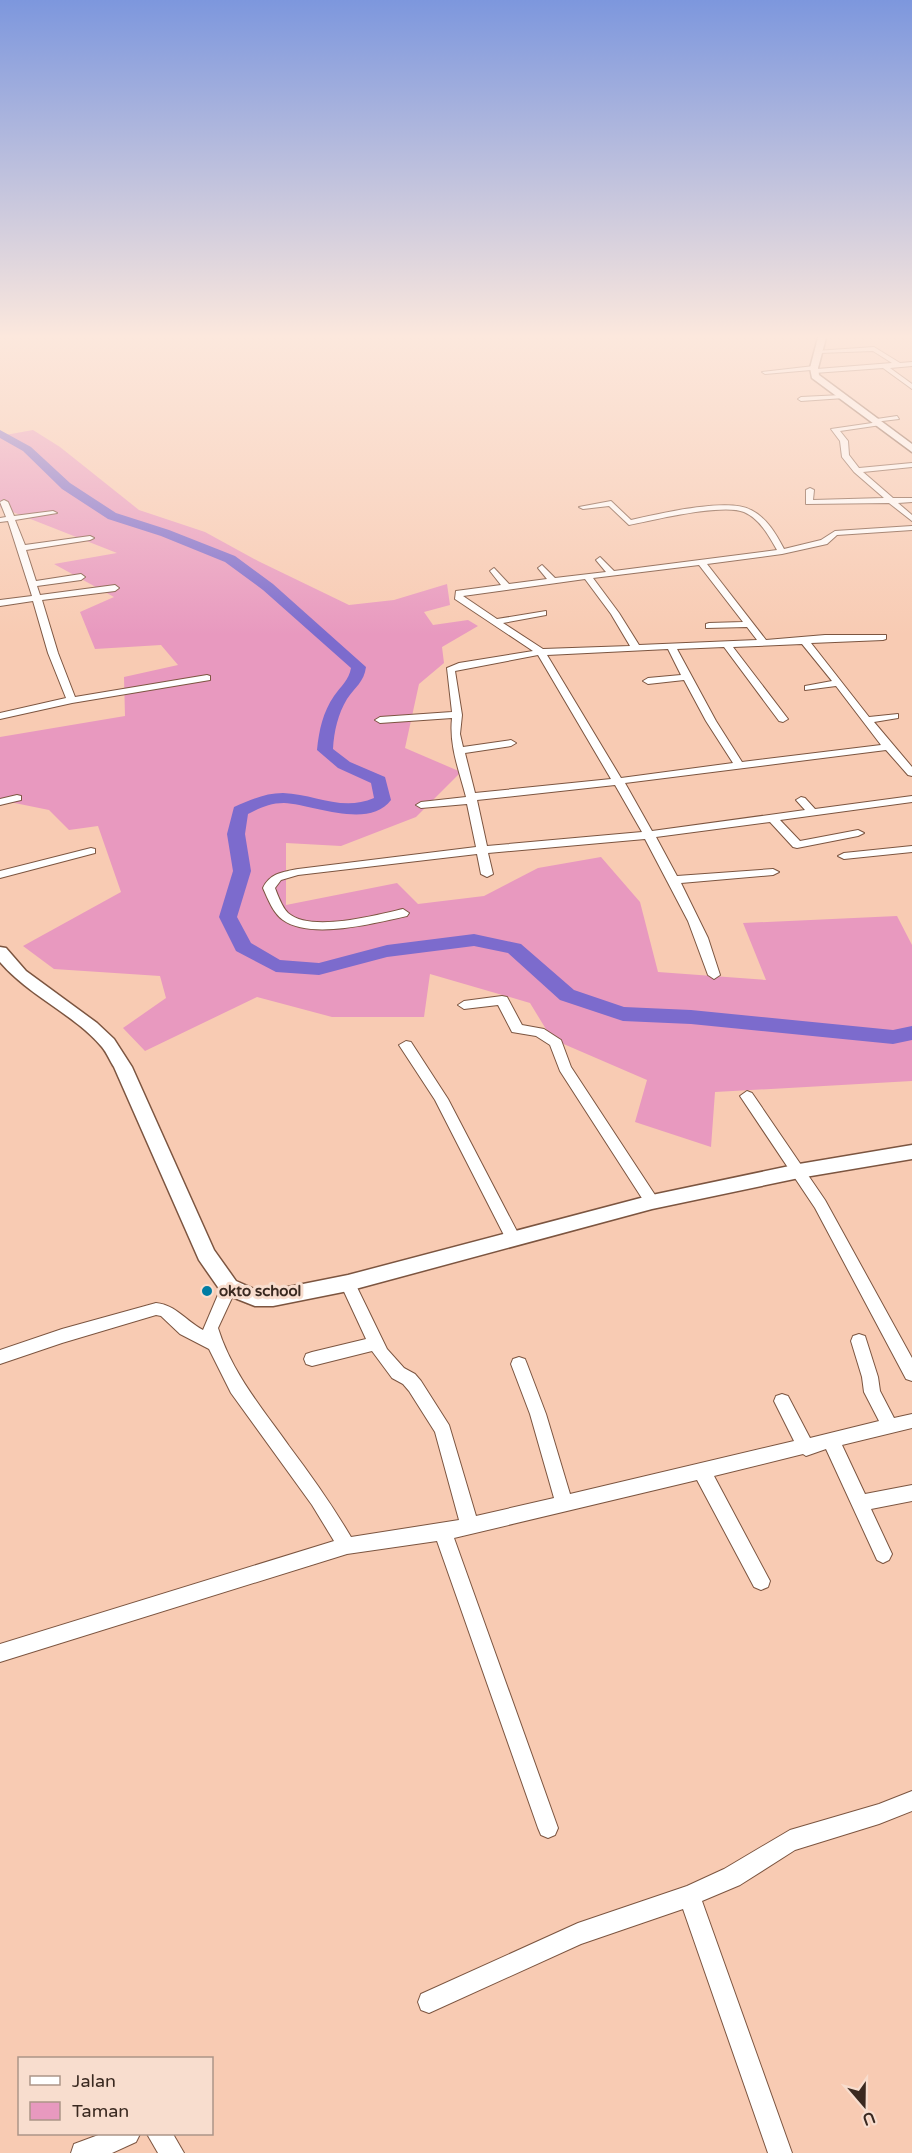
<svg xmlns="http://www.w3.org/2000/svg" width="912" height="2153" font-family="'Varela Round',sans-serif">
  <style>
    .green { fill: #e899bf }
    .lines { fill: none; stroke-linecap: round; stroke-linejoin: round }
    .river { fill: #7c6bcd; fill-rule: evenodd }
    .minor-casing { stroke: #7c5540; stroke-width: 2 }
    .major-casing { stroke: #7c5540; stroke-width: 3 }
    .minor { fill: #fff; fill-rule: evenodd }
    .major { fill: #fff; fill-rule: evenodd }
    .poi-dot { fill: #007ca3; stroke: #f8ddce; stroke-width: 2 }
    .labels { text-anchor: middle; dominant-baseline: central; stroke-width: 6; stroke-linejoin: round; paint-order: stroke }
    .poi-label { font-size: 15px; font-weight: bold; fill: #3a2920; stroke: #f8ddce; text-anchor: start }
  </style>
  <rect width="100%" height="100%" fill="#f8cbb3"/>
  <polygon class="green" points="33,430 60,447 139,510 205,532 258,561 349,605 394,600 447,584 450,605 424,612 433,625 468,620 478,626 442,647 444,663 419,684 405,748 461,772 416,817 341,846 286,843 286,905 397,883 418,904 484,896 538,868 601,857 640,902 658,972 766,980 743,923 897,916 912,945 912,1081 715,1092 711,1147 635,1122 647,1080 552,1039 530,1003 430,974 424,1017 332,1017 257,997 145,1051 123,1028 166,998 160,976 54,969 23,946 121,892 98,826 69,830 49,810 0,800 0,737 125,716 124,677 178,665 161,645 95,649 80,612 114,597 54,564 117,553 0,507 0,436"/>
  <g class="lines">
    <path class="river" d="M 0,430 L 31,447 L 70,483 L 116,513 L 169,530 L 235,556 L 273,584 L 366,667 C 364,682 355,687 347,699 C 338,714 334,731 333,749 L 350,762 L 385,777 L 391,800 C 369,830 312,804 284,803 C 270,803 260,808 248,814 L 245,834 L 251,871 L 237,917 L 251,943 L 280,960 L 319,963 L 387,945 L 474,934 L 521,944 L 574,990 L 624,1007 L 691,1010 L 893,1030 L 912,1026 L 912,1040 L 893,1044 L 691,1024 L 623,1021 L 560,1000 L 508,953 L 474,946 L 387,957 L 319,975 L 276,972 L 236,951 L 219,917 L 233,871 L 227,834 L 234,807 C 250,800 265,793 283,793 C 315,794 342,812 374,798 L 371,783 L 338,768 L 317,750 C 319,730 323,712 334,696 C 341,686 349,680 351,668 L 263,590 L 225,562 L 161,536 L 108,519 L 62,489 L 23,451 L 0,438 Z"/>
    <g class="minor-casing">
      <g id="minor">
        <polygon points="874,347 900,363 912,362 912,366 890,368 912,384 912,389 883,368 814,373 811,370 765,374 762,372 814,366 817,369 892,363 873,351 819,353 816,351"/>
        <polygon points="842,395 844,398 801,401 798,399 801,397"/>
        <polygon points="897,416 899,419 874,422 870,420"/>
        <polygon points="879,422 881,423 881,425 840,431 848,441 849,455 859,468 912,463 912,467 863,472 893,498 912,498 912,502 898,503 912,515 912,521 889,503 806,504 806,490 810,488 814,490 813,500 884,498 854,472 842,457 840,441 831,429"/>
        <polygon points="4,500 8,502 14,516 53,511 57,513 15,520 25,545 90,536 94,538 90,540 26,550 36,581 81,574 85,577 81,580 37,586 40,595 115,585 119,588 115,591 42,600 58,653 75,697 207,675 210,676 210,680 72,703 0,719 0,713 66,698 48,653 33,601 0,606 0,600 32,596 8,521 0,522 0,518 6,517 0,502"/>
        <path d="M 611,501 L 631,520 C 658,514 728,497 751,510 C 767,518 776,534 784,549 L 821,540 L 835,531 L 912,526 L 912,530 L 837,535 L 827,544 L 782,554 L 707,564 L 766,640 L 825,635 L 886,635 L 886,639 L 883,640 L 811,643 L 869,717 L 898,714 L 898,718 L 874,722 L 912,767 L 912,776 L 908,775 L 886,750 L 625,783 L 652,831 L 805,810 L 796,800 L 801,797 L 805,798 L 815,809 L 912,796 L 912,802 L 780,820 L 800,841 L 858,830 L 864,833 L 858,836 L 797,848 L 793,847 L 770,822 L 656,837 L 677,876 L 773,869 L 779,872 L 773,875 L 681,883 L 708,938 L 720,975 L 714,979 L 708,975 L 688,921 L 645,839 L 488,853 L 493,874 L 487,877 L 481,874 L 477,854 L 298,875 L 281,880 L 275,888 C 278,896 282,907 288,913 C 311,933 376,915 403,909 L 409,913 L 407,916 C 375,923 311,940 283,920 C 273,913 268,899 263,888 C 270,873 283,872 298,869 L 476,847 L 467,804 L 421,808 L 416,805 L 421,802 L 466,797 C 459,770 449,746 452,718 L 380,723 L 375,720 L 380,717 L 452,712 L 447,668 L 459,663 L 533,651 L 455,599 L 456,591 L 501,585 L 490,571 L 494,568 L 509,584 L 547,579 L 538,568 L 542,565 L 555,578 L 606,572 L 596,560 L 600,557 L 614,571 L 777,550 C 769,536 760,519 744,512 C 723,503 653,520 629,525 L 609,506 L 583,509 L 579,507 ZM 699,565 L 743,622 L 709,623 L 706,624 L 706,628 L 747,627 L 757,640 L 639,645 L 619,613 L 593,578 ZM 585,579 L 611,614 L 630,646 L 543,649 L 503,623 L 546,615 L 546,611 L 497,619 L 463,596 ZM 802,644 L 832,681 L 805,686 L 805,690 L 836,686 L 881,745 L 742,762 L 716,721 L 677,649 L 724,647 L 779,721 L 783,722 L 788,719 L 733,647 ZM 668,649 L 681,675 L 648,678 L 643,681 L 648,684 L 684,680 L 706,721 L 733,763 L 621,778 L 547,655 ZM 538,655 L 611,779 L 475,793 L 465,753 L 511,746 L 516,743 L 511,740 L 463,747 L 460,734 L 462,715 L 455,671 ZM 615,785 L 642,832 L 487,846 L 477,800 Z"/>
        <polygon points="17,795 21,796 21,800 0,805 0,799"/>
        <polygon points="912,846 912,852 844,859 838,856 844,853"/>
        <polygon points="91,848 95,849 95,853 0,878 0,871"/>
        <polygon points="502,996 507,997 522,1025 544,1029 561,1040 571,1067 657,1198 659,1202 657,1206 647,1206 560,1071 550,1045 536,1036 512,1032 498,1005 464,1009 458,1005 464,1001"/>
        <polygon points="406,1041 411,1042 448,1099 521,1239 518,1243 513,1245 508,1243 435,1100 399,1045"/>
        <polygon points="747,1091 752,1093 825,1200 912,1358 912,1381 906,1379 815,1208 740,1096"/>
        <path d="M 348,1277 L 353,1279 L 387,1349 L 404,1368 L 415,1374 L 421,1381 L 449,1425 L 476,1516 L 554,1498 L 530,1414 L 511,1364 L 513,1359 L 519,1357 L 525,1359 L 527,1364 L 546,1414 L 570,1494 L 794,1441 L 774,1401 L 776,1396 L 782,1394 L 788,1396 L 810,1438 L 879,1421 L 864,1392 L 862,1377 L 851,1341 L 853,1336 L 859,1334 L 865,1336 L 878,1377 L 880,1391 L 894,1418 L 912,1414 L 912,1428 L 842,1445 L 865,1494 L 912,1485 L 912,1501 L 871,1509 L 892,1554 L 889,1560 L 883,1563 L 877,1560 L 826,1449 L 806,1456 L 803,1454 L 714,1476 L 770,1581 L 768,1587 L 761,1590 L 754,1587 L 697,1480 L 454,1538 L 558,1828 L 555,1835 L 548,1838 L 541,1835 L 538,1828 L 437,1541 L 347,1554 L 0,1662 L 0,1644 L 334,1541 L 312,1505 L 231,1393 L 209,1349 L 180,1334 L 161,1316 L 156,1315 L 62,1343 L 0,1364 L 0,1350 L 62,1329 L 156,1303 C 176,1305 186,1321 203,1330 L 223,1283 L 229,1281 L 235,1283 L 237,1287 L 218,1328 C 232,1373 262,1408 289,1446 C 311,1475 332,1505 351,1537 L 459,1520 L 435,1432 L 409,1391 L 403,1384 L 392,1378 L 372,1351 L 312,1366 L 306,1364 L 304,1359 L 306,1354 L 312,1352 L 366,1339 L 340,1283 L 343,1279 Z"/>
        <polygon points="912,1791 912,1811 879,1824 795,1850 740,1885 702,1901 792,2153 768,2153 683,1909 581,1944 429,2013 421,2010 418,2002 421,1994 578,1923 687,1886 724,1869 790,1830 879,1804"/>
        <polygon points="101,2134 140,2134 136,2142 112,2153 71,2153 74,2144"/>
        <polygon points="147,2134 173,2134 184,2153 158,2153"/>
      </g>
    </g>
    <g class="major-casing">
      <g id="major">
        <polygon points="819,334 827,334 818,368 819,375 912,444 912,452 812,378 810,368"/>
        <path d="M 0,947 L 6,948 L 26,971 L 97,1023 L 114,1039 L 132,1067 L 214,1250 L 236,1281 L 256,1290 L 273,1290 L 348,1275 L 652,1195 L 799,1164 L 912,1145 L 912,1159 L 799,1178 L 652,1209 L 348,1291 L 273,1306 L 255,1306 L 222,1293 L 199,1260 L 114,1067 C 110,1061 107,1053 102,1047 C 74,1014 29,996 0,962 Z"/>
      </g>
    </g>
    <use href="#minor" class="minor"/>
    <use href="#major" class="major"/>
  </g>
  <linearGradient id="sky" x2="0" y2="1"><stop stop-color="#7d97dd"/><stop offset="0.53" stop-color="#fce8dd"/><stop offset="1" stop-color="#fce8dd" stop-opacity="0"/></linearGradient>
  <rect width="912" height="635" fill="url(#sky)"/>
  <circle class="poi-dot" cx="207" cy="1291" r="6"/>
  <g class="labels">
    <g class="poi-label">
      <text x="219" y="1291">okto school</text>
    </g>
  </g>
  <rect x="18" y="2057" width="195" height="78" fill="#f8ddce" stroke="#ac9588" stroke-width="1.5"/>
  <rect x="30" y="2076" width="30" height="9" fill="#ffffff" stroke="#ac9588" stroke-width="1.5"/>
  <text x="72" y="2087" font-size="18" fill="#3a2920">Jalan</text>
  <rect x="30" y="2102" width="30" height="18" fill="#e899bf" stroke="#ac9588" stroke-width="1.5"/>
  <text x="72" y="2117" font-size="18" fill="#3a2920">Taman</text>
  <g transform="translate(864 2105) rotate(160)" stroke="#f8ddce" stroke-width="4.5" paint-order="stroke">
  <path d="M0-4.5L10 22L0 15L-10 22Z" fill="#3a2920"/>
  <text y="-9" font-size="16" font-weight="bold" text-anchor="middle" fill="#3a2920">U</text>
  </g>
</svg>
